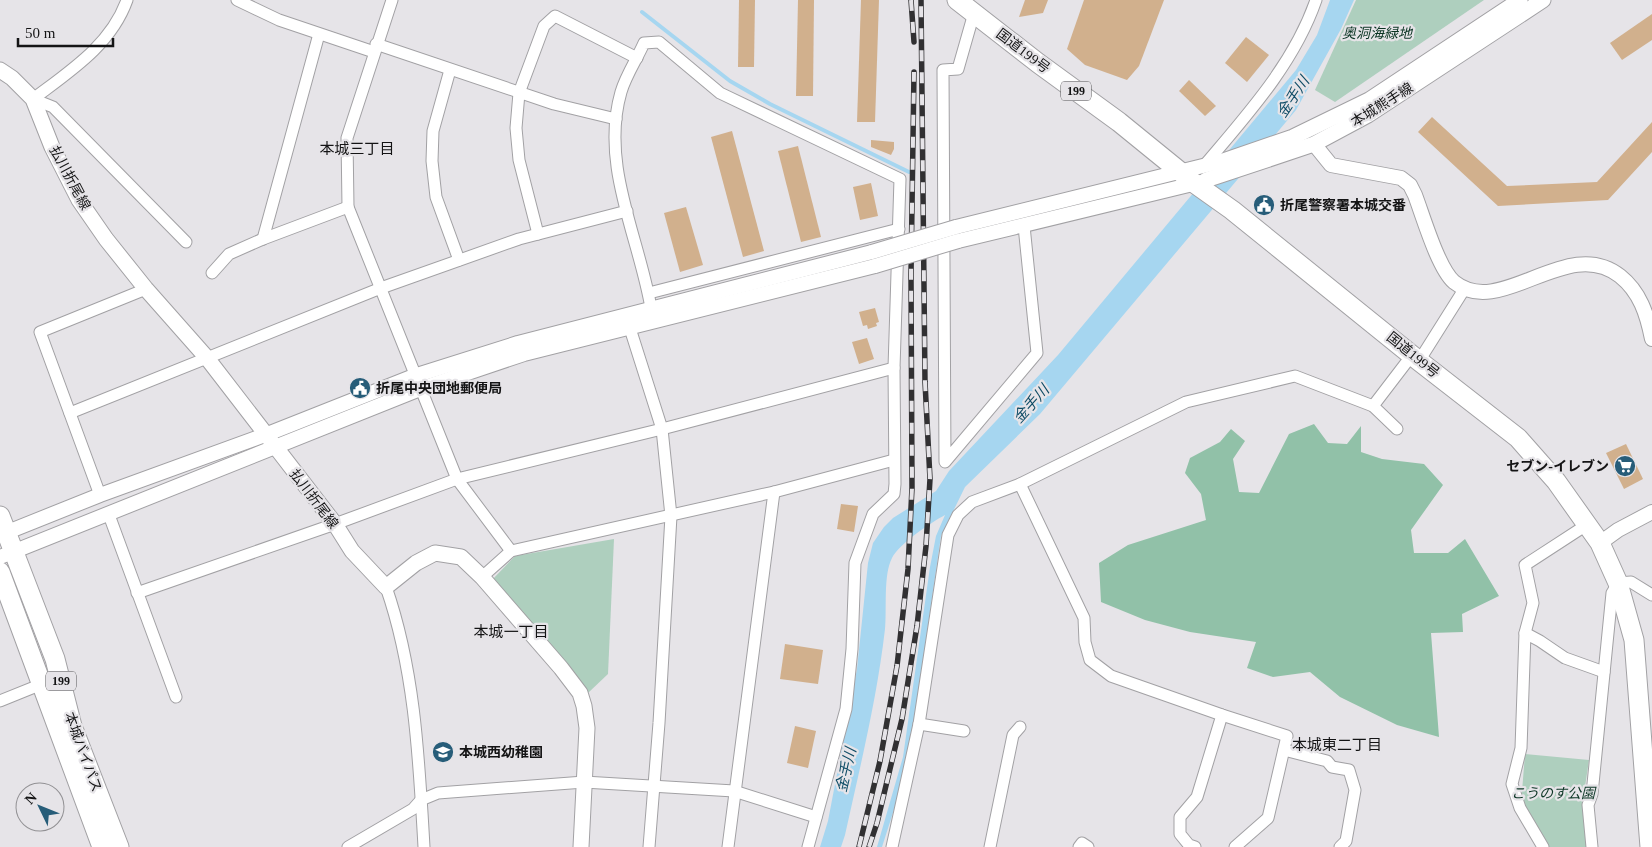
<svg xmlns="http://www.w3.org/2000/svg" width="1652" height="847" font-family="'Times New Roman','Noto Sans JP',serif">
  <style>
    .green { fill: #aecfbe }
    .forest { fill: #91c1a8 }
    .water { fill: #a6d6f0 }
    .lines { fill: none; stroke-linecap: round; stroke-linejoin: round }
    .stream { stroke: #a6d6f0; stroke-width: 4 }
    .building { fill: #d1b08d }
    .minor-casing { stroke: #a2a1a4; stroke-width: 13 }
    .tertiary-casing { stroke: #a2a1a4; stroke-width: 16 }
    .secondary-casing { stroke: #a2a1a4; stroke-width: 17 }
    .trunk-casing { stroke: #a2a1a4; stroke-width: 21 }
    .minor { stroke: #fff; stroke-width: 11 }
    .tertiary { stroke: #fff; stroke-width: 14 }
    .secondary { stroke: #fff; stroke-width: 15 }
    .trunk { stroke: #fff; stroke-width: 19 }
    .rail-casing { stroke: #313032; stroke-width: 5.5 }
    .rail { stroke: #e6e4e8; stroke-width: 4; stroke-dasharray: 11; stroke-linecap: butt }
    .tertiary-bridge-casing { stroke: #a2a1a4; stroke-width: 16; stroke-linecap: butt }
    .tertiary-bridge { stroke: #fff; stroke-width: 14 }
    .labels { text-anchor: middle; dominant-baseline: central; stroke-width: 4.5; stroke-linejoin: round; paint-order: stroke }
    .shield { fill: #e6e4e8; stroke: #535254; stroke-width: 1 }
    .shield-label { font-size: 12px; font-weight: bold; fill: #141415 }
    .park-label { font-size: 14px; font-style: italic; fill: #0b3524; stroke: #e6e4e8 }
    .street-label { font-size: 14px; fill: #141415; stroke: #e6e4e8 }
    .poi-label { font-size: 14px; font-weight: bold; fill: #141415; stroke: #e6e4e8; text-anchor: start }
    .water-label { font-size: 15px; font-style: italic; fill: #0f4c66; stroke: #e6e4e8 }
    .neighbourhood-label { font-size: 15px; fill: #141415; stroke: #e6e4e8 }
  </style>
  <rect width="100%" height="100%" fill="#e6e4e8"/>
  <g class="green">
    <polygon points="1356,0 1484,0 1335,102 1315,90"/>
    <polygon points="614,539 608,674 588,693 492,580 515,556"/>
    <polygon points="1525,754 1589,760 1583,800 1587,847 1544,847 1521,804"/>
  </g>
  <polygon class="forest" points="1314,424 1328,443 1347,444 1361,426 1361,452 1382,459 1424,464 1443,485 1411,530 1414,553 1448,553 1465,539 1499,596 1462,614 1463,632 1431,633 1439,737 1397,725 1340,697 1310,672 1273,677 1247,668 1256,642 1190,632 1145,620 1101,602 1099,563 1128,545 1206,520 1201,494 1185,473 1190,458 1220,442 1231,429 1245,441 1233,459 1239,492 1259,493 1289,434"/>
  <path class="water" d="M 1330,0 L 1354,0 L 1341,29 L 1296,110 L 1040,414 L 965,487 L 941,536 L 910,750 L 898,797 L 882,847 L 877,847 L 903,757 L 930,567 L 936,536 L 945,515 C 930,523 899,544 892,558 C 883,575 887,610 885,629 C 877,699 860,767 845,835 L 841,847 L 820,847 L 828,821 L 857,669 L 868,563 L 873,543 L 884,527 L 893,518 L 936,491 L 949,471 L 1058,355 L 1296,70 L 1317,35 Z"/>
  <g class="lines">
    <polyline class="stream" points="642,12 730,81 770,104 909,172"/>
  </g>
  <g class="building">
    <polygon points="739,0 755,0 754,67 738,67"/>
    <polygon points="798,0 814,0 813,96 796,96"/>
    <polygon points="861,0 879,0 875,122 857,122"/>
    <polygon points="1025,0 1048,0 1043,13 1019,17"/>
    <polygon points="1084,0 1164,0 1139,66 1127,80 1085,65 1067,49"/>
    <polygon points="1652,14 1652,40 1622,60 1610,43"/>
    <polygon points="1246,37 1269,55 1247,82 1225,63"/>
    <polygon points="1189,80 1216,106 1205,116 1179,91"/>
    <polygon points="1432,117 1507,186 1597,182 1652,122 1652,152 1608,200 1498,206 1418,132"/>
    <polygon points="732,131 764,251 743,257 711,137"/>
    <polygon points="871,140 894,142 894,149 891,155 871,147"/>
    <polygon points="798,146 821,237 801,242 778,151"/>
    <polygon points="871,183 878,216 860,220 853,187"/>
    <polygon points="686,207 703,265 680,272 664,213"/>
    <polygon points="875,308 879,322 876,323 877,326 868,329 867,325 863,326 859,312"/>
    <polygon points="867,338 874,359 859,364 852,342"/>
    <polygon points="1626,444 1643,479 1624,489 1606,453"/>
    <polygon points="841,504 858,506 854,532 837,529"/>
    <polygon points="785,644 823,650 818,684 780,679"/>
    <polygon points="795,726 816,731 808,768 787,763"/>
  </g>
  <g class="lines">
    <g class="minor-casing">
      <g id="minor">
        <polyline points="237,0 279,20 374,52"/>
        <polyline points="392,0 347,138 348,207 457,479 511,551 774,492 894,460"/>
        <polyline points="974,13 958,69 943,70 945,462 1037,353 1024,226"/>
        <polyline points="376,44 554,104 616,119"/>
        <polyline points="450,70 433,131 432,161 436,197 459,260"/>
        <polyline points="33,99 53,107 186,242"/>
        <path d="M 33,99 C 70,71 111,45 127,0"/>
        <path d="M 1203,167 C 1246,116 1294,64 1316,0"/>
        <polyline points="538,234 519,160 516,128 519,93 544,26 555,16 637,58"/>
        <polyline points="263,239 319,34"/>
        <polyline points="212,273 229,254 263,239 348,207"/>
        <polyline points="649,293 899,229"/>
        <path d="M 651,308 C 639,237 600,165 621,92 C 626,75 637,59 644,43 L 659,42 L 720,93 L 900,179 L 894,368 L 895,484 L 894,494 L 873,514 L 855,563 L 852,649 L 846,709 L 808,847"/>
        <polyline points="627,319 662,429 671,516 659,723 649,847"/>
        <polyline points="1419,361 1465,288"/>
        <polyline points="1373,406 1397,429"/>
        <polyline points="70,413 381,288 519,239 627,211"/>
        <polyline points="1020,484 1084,618 1085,642 1090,660 1111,676 1222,715 1287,736 1268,818 1235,847"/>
        <polyline points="100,495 40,332 146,289"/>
        <polyline points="109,515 176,697"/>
        <polyline points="482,577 511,551"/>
        <path d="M 386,587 C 415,670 419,760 424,847"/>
        <polyline points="137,593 335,524 457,479 662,429 894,368"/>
        <polyline points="1525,633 1533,603 1525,565 1588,524"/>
        <polyline points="0,701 42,684"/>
        <polyline points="919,724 964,731"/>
        <polyline points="1284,750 1327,761 1332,767 1349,770 1355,790 1346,841 1340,847"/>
        <polyline points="348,847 413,809 421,800 438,793 584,782 734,791 816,817"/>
        <polyline points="728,847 774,492"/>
        <polyline points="892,847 919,724 948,535 958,515 972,502 1020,484 1186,402 1295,376 1373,406 1412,355"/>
        <polyline points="990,847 1013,735 1020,727"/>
        <polyline points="1079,847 1082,843 1088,847"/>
        <polyline points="1195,847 1189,845 1180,834 1180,817 1197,797 1222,715"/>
        <polyline points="1543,847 1520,808 1512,784 1521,748 1525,633 1540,641 1565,658 1604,672"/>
        <polyline points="1592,847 1588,805 1592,794 1612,593 1618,583 1631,582 1652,595"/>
      </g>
    </g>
    <g class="tertiary-casing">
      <g id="tertiary">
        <path d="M 1314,144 L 1331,165 L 1401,178 L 1410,185 L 1415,195 C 1423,216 1438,268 1454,282 C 1501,320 1567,234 1620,276 C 1640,292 1647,314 1652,339"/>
        <polyline points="956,227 1223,161"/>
        <polyline points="958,241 1201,182"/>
        <polyline points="0,535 100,495 265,435 414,376 518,343 872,252"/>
        <polyline points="1600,543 1618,530 1652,512"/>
        <polyline points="0,557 420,389 524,354 875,266"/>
      </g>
    </g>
    <g class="secondary-casing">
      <g id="secondary">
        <polyline points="0,70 12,78 33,99 52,147 79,200 106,239 146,289 207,358 335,524 352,551 386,587 416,563 435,553 461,557 482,577 561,668 580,693 584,706 587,728 581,847"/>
        <polyline points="1223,161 1293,137 1369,100 1520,0"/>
        <polyline points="1206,180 1314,144 1368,115 1543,0"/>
      </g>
    </g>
    <g class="trunk-casing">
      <g id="trunk">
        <polyline points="957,0 1038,63 1119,122 1194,183 1232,210 1419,361 1518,438 1556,481 1600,543 1618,583 1634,640 1650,847"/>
        <polyline points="0,516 55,659 72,726 119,847"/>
        <polyline points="0,572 102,847"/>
      </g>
    </g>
    <use href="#minor" class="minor"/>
    <use href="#tertiary" class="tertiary"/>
    <use href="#secondary" class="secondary"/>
    <use href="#trunk" class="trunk"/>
    <g class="rail-casing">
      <g id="rail">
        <polyline points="911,0 914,42"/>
        <polyline points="859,847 880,761 897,666 908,569 912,488 911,274 914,72"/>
        <polyline points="869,847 877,823 902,719 917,626 926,546 930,479 925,382 921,0"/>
      </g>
    </g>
    <use href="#rail" class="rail"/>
    <g class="tertiary-bridge-casing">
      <g id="tertiary-bridge">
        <polyline points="872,252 956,227"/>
        <polyline points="875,266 958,241"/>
      </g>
    </g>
    <use href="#tertiary-bridge" class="tertiary-bridge"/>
  </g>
  <defs>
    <g id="civic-disc" transform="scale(1.125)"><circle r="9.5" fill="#275d79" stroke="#e6e4e8"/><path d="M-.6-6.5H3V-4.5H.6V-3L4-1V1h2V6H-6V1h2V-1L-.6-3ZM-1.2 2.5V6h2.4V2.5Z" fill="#fff"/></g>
    <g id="supermarket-disc" transform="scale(1.125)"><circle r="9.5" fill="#275d79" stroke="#e6e4e8"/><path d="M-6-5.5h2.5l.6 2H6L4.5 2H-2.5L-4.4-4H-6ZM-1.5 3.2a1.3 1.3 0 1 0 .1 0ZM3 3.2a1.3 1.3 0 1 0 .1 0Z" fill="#fff"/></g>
    <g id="school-disc" transform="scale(1.125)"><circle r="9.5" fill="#275d79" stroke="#e6e4e8"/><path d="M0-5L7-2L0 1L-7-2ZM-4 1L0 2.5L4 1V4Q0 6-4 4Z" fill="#fff"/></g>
  </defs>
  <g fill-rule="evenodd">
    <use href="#civic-disc" x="1264" y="205"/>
    <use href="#civic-disc" x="360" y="388"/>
    <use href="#supermarket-disc" x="1625" y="466"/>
    <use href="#school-disc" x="443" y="752"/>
  </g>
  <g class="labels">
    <g class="shield">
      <rect x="1061" y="81.5" width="30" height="19" rx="4"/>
      <rect x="46" y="671.5" width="30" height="19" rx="4"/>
    </g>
    <g class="shield-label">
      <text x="1076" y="91">199</text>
      <text x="61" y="681">199</text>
    </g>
    <g class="park-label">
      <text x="1377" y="33">奥洞海緑地</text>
      <text x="1553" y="793">こうのす公園</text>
    </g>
    <g class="street-label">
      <text transform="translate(1023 51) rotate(37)">国道199号</text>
      <text transform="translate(1382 105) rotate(-32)">本城熊手線</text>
      <text transform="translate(70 178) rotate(62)">払川折尾線</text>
      <text transform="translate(1413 355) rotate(39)">国道199号</text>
      <text transform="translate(314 499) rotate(53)">払川折尾線</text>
      <text transform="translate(83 752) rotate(70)">本城バイパス</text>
    </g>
    <g class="poi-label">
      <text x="1280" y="205">折尾警察署本城交番</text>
      <text x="376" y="388">折尾中央団地郵便局</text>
      <text x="1609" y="466" text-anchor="end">セブン-イレブン</text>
      <text x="459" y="752">本城西幼稚園</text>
    </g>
    <g class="water-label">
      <text transform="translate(1293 97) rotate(-56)">金手川</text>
      <text transform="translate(1031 404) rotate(-48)">金手川</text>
      <text transform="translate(846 770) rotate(-77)">金手川</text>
    </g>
    <g class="neighbourhood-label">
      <text x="357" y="149">本城三丁目</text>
      <text x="511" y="632">本城一丁目</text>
      <text x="1337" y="745">本城東二丁目</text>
    </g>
  </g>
  <g transform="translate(40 807) rotate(313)"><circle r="24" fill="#e6e4e8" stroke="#929194"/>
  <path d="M0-4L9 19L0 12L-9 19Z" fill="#275d79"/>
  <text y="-8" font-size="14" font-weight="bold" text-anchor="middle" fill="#141415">N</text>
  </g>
  <path d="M18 38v8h95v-8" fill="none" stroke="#141415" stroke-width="2.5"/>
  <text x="25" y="38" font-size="15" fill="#141415" stroke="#e6e4e8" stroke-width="4" paint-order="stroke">50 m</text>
</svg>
